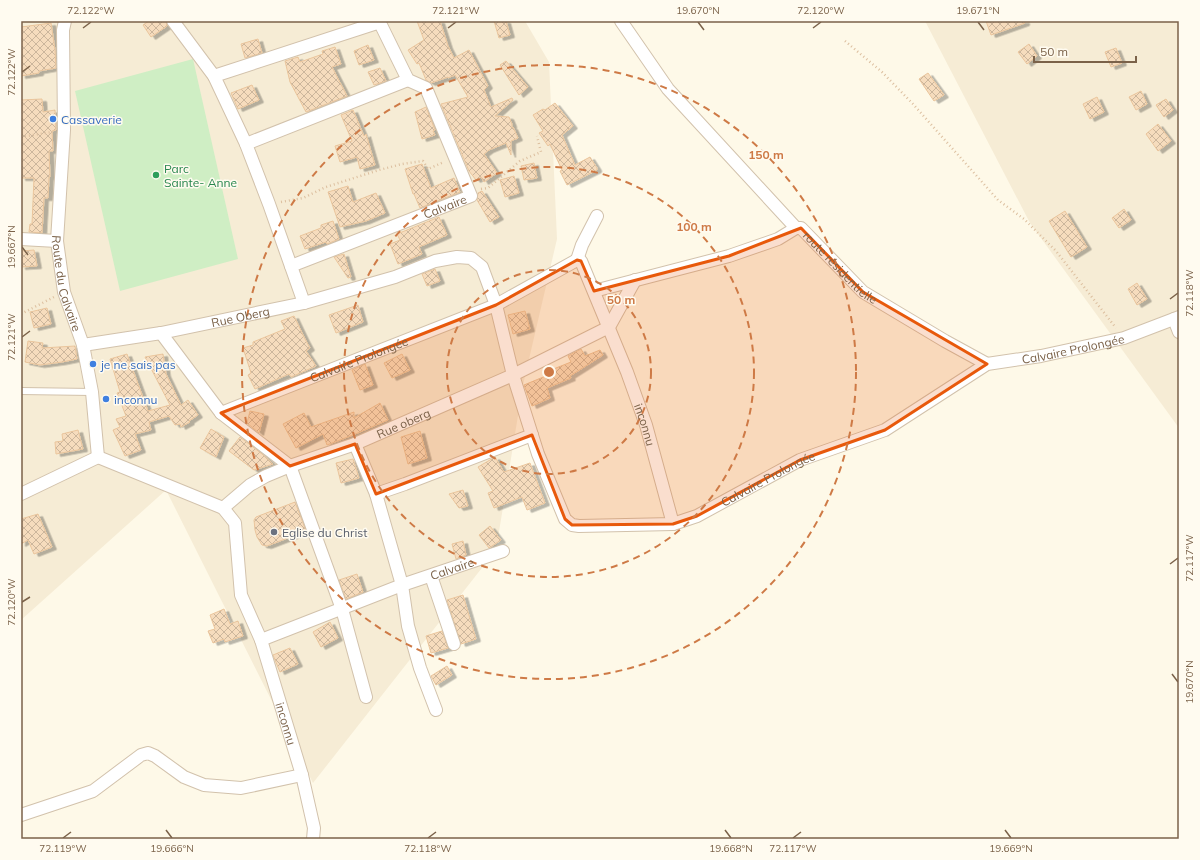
<svg xmlns="http://www.w3.org/2000/svg" width="1200" height="860" font-family="Mulish,sans-serif">
  <style>
    .residential { fill: #f6ecd5 }
    .green { fill: #cfeec4 }
    .building { fill: url(#building-cross-hatch); stroke: #eac59c; filter: url(#shadow) }
    .lines { fill: none; stroke-linecap: round; stroke-linejoin: round }
    .service-casing { stroke: #d2c2ac; stroke-width: 8 }
    .minor-casing { stroke: #d2c2ac; stroke-width: 14 }
    .path { stroke: #dcbf9f; stroke-width: 2.5; stroke-dasharray: 1 3; stroke-linecap: butt }
    .service { stroke: #fff; stroke-width: 6 }
    .minor { stroke: #fff; stroke-width: 12 }
    .marked { fill: #e8590c; fill-opacity: 0.2; stroke: #e8590c; stroke-width: 3; stroke-linejoin: round }
    .ticks { fill: none; stroke: #7b6249; stroke-width: 1.5 }
    .ring { fill: none; stroke: #ce7a46; stroke-width: 2; stroke-dasharray: 7 5 }
    .shop-dot { fill: #3f7fe0; stroke: #fffbf0; stroke-width: 1.5 }
    .leisure-dot { fill: #2e9e5b; stroke: #fffbf0; stroke-width: 1.5 }
    .worship-dot { fill: #6b7280; stroke: #fffbf0; stroke-width: 1.5 }
    .labels { text-anchor: middle; dominant-baseline: central; stroke-width: 3; stroke-linejoin: round; paint-order: stroke }
    .shop-label { font-size: 12px; fill: #366cbe; stroke: #fffbf0; text-anchor: start }
    .leisure-label { font-size: 12px; fill: #27864d; stroke: #fffbf0; text-anchor: start }
    .street-label { font-size: 12px; fill: #7b6249; stroke: #fffbf0 }
    .worship-label { font-size: 12px; fill: #5b616d; stroke: #fffbf0; text-anchor: start }
    .centre { fill: #ce7a46; stroke: #fffbf0; stroke-width: 2 }
    .ring-label { font-size: 12px; text-anchor: middle; font-weight: bold; fill: #ce7a46; stroke: #fffbf0; stroke-width: 3; stroke-linejoin: round; paint-order: stroke }
    .neatline { fill: none; stroke: #7b6249; stroke-width: 1.5 }
    .ticks-label { font-size: 10px; text-anchor: middle; fill: #7b6249 }
  </style>
  <defs>
    <pattern id="building-cross-hatch" width="8" height="8" patternUnits="userSpaceOnUse"><rect width="8" height="8" fill="#f6dcbd"/><path d="M0 0l8 8M0 8l8-8" fill="none" stroke="#ccb69c"/></pattern>
    <filter id="shadow"><feDropShadow dx="4.5" dy="2.5" stdDeviation="0" flood-color="#0004"/></filter>
  </defs>
  <rect width="100%" height="100%" fill="#fef9e8"/>
  <g class="residential">
    <polygon points="21,21 525,21 549,62 557,239 523,385 496,550 313,783 166,490 21,620"/>
    <polygon points="925,21 1179,21 1179,428 1030,223"/>
  </g>
  <polygon class="green" points="193,59 238,259 120,291 75,91"/>
  <g class="building">
    <polygon points="149,21 166,21 167,26 151,37 143,25"/>
    <polygon points="417,21 440,21 448,46 454,58 469,50 488,86 484,90 491,107 512,98 513,100 495,116 509,117 512,124 512,128 513,127 518,138 511,141 511,155 506,143 489,150 484,154 497,173 484,182 481,177 476,180 469,171 441,104 468,97 455,75 448,78 448,77 431,83 426,80 419,63 417,64 408,50 424,40"/>
    <polygon points="494,21 506,21 510,35 499,38"/>
    <polygon points="986,21 1025,21 1025,23 991,35"/>
    <polygon points="51,23 55,50 56,68 39,71 39,73 21,76 21,27"/>
    <polygon points="258,39 262,53 245,58 241,44"/>
    <polygon points="1029,44 1037,56 1027,64 1018,52"/>
    <polygon points="368,45 374,60 359,65 354,51"/>
    <polygon points="335,47 341,64 332,67 347,96 306,112 290,82 285,61 298,57 300,62 323,54 322,51"/>
    <polygon points="1116,48 1122,63 1111,67 1105,52"/>
    <polygon points="506,61 528,87 519,95 500,65"/>
    <polygon points="380,68 386,81 374,85 368,72"/>
    <polygon points="928,73 944,95 934,101 919,79"/>
    <polygon points="252,85 259,100 238,109 231,93"/>
    <polygon points="1141,91 1147,104 1136,110 1129,97"/>
    <polygon points="1097,97 1104,112 1090,119 1083,104"/>
    <polygon points="42,99 43,112 55,110 56,130 52,131 53,151 49,151 50,177 49,177 48,198 44,198 42,233 29,232 30,224 32,224 34,178 21,178 21,100"/>
    <polygon points="1166,99 1173,110 1164,117 1156,105"/>
    <polygon points="555,103 573,126 562,135 575,165 590,157 597,168 597,170 567,185 560,171 562,170 550,144 548,146 539,133 543,131 533,115 543,109 545,110"/>
    <polygon points="426,107 435,130 433,131 435,135 422,139 415,112"/>
    <polygon points="353,110 364,136 366,134 375,165 360,169 357,157 340,162 335,146 352,141 341,115"/>
    <polygon points="1158,124 1171,141 1158,151 1146,134"/>
    <polygon points="534,163 537,178 524,180 521,166"/>
    <polygon points="422,164 431,188 454,178 460,192 420,208 414,194 413,194 405,169"/>
    <polygon points="514,176 519,193 505,197 500,180"/>
    <polygon points="348,186 353,202 376,193 385,213 366,221 340,227 328,192"/>
    <polygon points="482,191 499,217 490,222 477,200 478,193"/>
    <polygon points="1124,209 1131,220 1119,228 1112,218"/>
    <polygon points="1065,211 1087,247 1071,257 1049,221"/>
    <polygon points="439,217 447,235 419,247 422,254 398,264 390,244 400,240 397,234"/>
    <polygon points="333,221 339,239 327,244 326,242 305,249 300,236 321,228 321,225"/>
    <polygon points="34,250 37,266 21,267 21,251"/>
    <polygon points="344,254 351,277 348,278 334,257"/>
    <polygon points="435,269 440,281 427,286 422,274"/>
    <polygon points="1137,283 1147,299 1137,305 1128,289"/>
    <polygon points="358,305 363,322 336,333 329,315"/>
    <polygon points="47,308 51,324 34,328 30,312"/>
    <polygon points="525,311 530,329 513,334 508,315"/>
    <polygon points="294,316 305,339 310,348 306,351 316,366 291,377 289,374 255,389 248,375 251,373 243,348 253,345 253,342 285,329 281,321"/>
    <polygon points="28,341 43,343 42,348 75,346 77,359 62,362 40,365 25,362"/>
    <polygon points="581,349 585,356 600,350 603,355 570,376 571,378 547,388 550,398 532,406 524,385 553,373 551,370 571,362 568,356"/>
    <polygon points="127,354 148,411 170,405 145,357 163,354 166,374 181,405 188,400 198,415 189,421 190,422 181,427 180,424 175,425 169,416 149,422 151,430 135,434 141,450 125,456 113,430 120,427 116,419 126,416 117,393 120,392 110,359"/>
    <polygon points="402,354 410,370 392,378 384,363"/>
    <polygon points="365,364 373,385 360,390 352,370"/>
    <polygon points="380,403 388,420 353,435 327,445 323,434 296,448 283,424 304,413 311,427 354,412 354,418"/>
    <polygon points="250,411 264,414 259,433 247,423"/>
    <polygon points="211,429 224,437 216,457 200,448"/>
    <polygon points="78,430 83,449 56,454 55,442 63,441 62,434"/>
    <polygon points="420,431 427,458 408,464 401,437"/>
    <polygon points="240,437 262,454 273,464 254,470 229,451"/>
    <polygon points="495,457 504,472 530,463 545,503 527,510 522,497 494,508 488,493 493,491 478,467"/>
    <polygon points="353,459 359,478 341,483 336,463"/>
    <polygon points="463,490 468,506 459,508 449,494"/>
    <polygon points="295,502 306,531 267,546 262,545 257,537 255,530 254,520 256,517"/>
    <polygon points="38,514 52,547 34,554 28,540 21,544 21,519"/>
    <polygon points="490,526 501,540 489,548 479,535"/>
    <polygon points="463,541 466,555 456,559 452,544"/>
    <polygon points="357,574 363,592 346,599 339,580"/>
    <polygon points="463,595 476,639 461,644 447,600"/>
    <polygon points="224,609 230,624 238,621 243,636 225,642 224,639 213,643 208,631 215,629 210,615"/>
    <polygon points="330,622 338,638 321,647 313,632"/>
    <polygon points="442,631 448,648 431,653 426,636"/>
    <polygon points="290,648 298,664 280,672 273,655"/>
    <polygon points="447,666 452,675 436,685 431,676"/>
  </g>
  <g class="lines">
    <g class="service-casing">
      <polyline id="service" points="21,391 92,392"/>
    </g>
    <g class="minor-casing">
      <g id="minor">
        <path id="s1" d="M 65,21 L 63,30 L 64,130 L 57,241 L 64,292 L 83,345 L 92,392 L 98,457"/>
        <polyline points="173,21 214,76 246,144 269,204 304,303"/>
        <polyline points="621,21 668,89 796,228"/>
        <polyline points="214,76 380,22"/>
        <polyline points="246,144 408,80"/>
        <polyline points="21,239 57,241"/>
        <polyline points="577,260 582,245 597,216"/>
        <path id="s2" d="M 291,266 L 471,196 L 426,88 L 408,80 L 379,21"/>
        <path id="s3" d="M 594,291 L 729,256 L 778,239 L 796,228 L 801,228 L 863,292 L 945,341 L 987,364"/>
        <polyline points="1174,319 1179,332"/>
        <polyline points="161,333 221,413 290,466 342,609 366,697"/>
        <path id="s4" d="M 83,345 L 161,333 L 304,303 L 395,277 L 435,261 L 457,257 L 471,258 L 482,267 L 496,305 L 513,375 L 538,454 L 565,519 L 572,525 L 579,526 L 673,524 L 697,516 L 800,460 L 885,430 L 987,364 L 1041,356 L 1124,338 L 1179,317"/>
        <path id="s5" d="M 221,413 L 496,305 L 577,260 L 581,261 L 627,372 L 646,425 L 673,524"/>
        <polyline points="355,444 376,494"/>
        <path id="s6" d="M 98,457 L 223,508 L 235,523 L 241,595 L 261,640 L 302,775 L 314,828 L 313,839"/>
        <polyline points="21,494 98,457"/>
        <path id="s7" d="M 223,508 L 250,485 L 266,476 L 290,466 L 355,444 L 513,375 L 609,327 L 635,280"/>
        <polyline points="431,576 454,644"/>
        <path id="s8" d="M 261,640 L 402,585 L 503,551"/>
        <polyline points="436,710 420,668 408,626 402,585 376,494 405,484 532,435"/>
        <polyline points="21,815 93,791 141,755 148,753 155,756 184,777 204,785 241,788 302,775"/>
      </g>
    </g>
    <g class="path">
      <polyline points="845,41 882,72 913,104 998,200 1024,219 1056,251 1116,328"/>
      <polyline points="21,137 52,132"/>
      <polyline points="481,189 488,188 520,161 541,152 537,136"/>
      <polyline points="281,202 303,198 326,187 379,170 402,164 423,161 428,169 444,162"/>
      <polyline points="21,314 54,297"/>
    </g>
    <use href="#service" class="service"/>
    <use href="#minor" class="minor"/>
  </g>
  <path class="marked" d="M 801,228 L 863,292 L 987,364 L 885,430 L 800,460 L 697,516 L 673,524 L 572,525 L 565,519 L 532,435 L 376,494 L 355,444 L 290,466 L 221,413 L 496,305 L 577,260 L 581,261 L 594,291 L 729,256 Z"/>
  <path class="ticks" d="M 698,22 L 704,30M 978,22 L 984,30M 83,28 L 91,22M 448,28 L 456,22M 813,28 L 821,22M 22,72 L 30,66M 22,247 L 28,255M 1170,299 L 1178,293M 22,337 L 30,331M 1170,564 L 1178,558M 22,602 L 30,597M 1172,674 L 1178,682M 166,830 L 172,838M 725,830 L 731,838M 1005,830 L 1011,838M 63,838 L 71,832M 428,838 L 436,832M 793,838 L 801,832"/>
  <g class="ring">
    <circle cx="549" cy="372" r="102"/>
    <circle cx="549" cy="372" r="205"/>
    <circle cx="549" cy="372" r="307"/>
  </g>
  <g class="shop-dot">
    <circle cx="53" cy="119" r="4"/>
    <circle cx="93" cy="364" r="4"/>
    <circle cx="106" cy="399" r="4"/>
  </g>
  <circle class="leisure-dot" cx="156" cy="175" r="4"/>
  <circle class="worship-dot" cx="274" cy="532" r="4"/>
  <g class="labels">
    <g class="shop-label">
      <text x="61" y="119">Cassaverie</text>
      <text x="101" y="364">je ne sais pas</text>
      <text x="114" y="399">inconnu</text>
    </g>
    <g class="leisure-label">
      <text x="164" y="168">Parc<tspan x="164" dy="14">Sainte- Anne</tspan></text>
    </g>
    <g class="street-label">
      <text stroke="none"><textPath href="#s2" startOffset="165">Calvaire</textPath></text>
      <text stroke="none"><textPath href="#s3" startOffset="273">route résidentielle</textPath></text>
      <text stroke="none"><textPath href="#s1" startOffset="264">Route du Calvaire</textPath></text>
      <text stroke="none"><textPath href="#s4" startOffset="160">Rue Oberg</textPath></text>
      <text stroke="none"><textPath href="#s4" startOffset="1231">Calvaire Prolongée</textPath></text>
      <text stroke="none"><textPath href="#s5" startOffset="148">Calvaire Prolongée</textPath></text>
      <text stroke="none"><textPath href="#s7" startOffset="201">Rue oberg</textPath></text>
      <text stroke="none"><textPath href="#s5" startOffset="568">inconnu</textPath></text>
      <text stroke="none"><textPath href="#s4" startOffset="895">Calvaire Prolongée</textPath></text>
      <text stroke="none"><textPath href="#s8" startOffset="204">Calvaire</textPath></text>
      <text stroke="none"><textPath href="#s6" startOffset="363">inconnu</textPath></text>
    </g>
    <g class="worship-label">
      <text x="282" y="532">Eglise du Christ</text>
    </g>
  </g>
  <circle cx="549" cy="372" r="6" class="centre"/>
  <g class="ring-label">
    <text x="766" y="159">150 m</text>
    <text x="694" y="231">100 m</text>
    <text x="621" y="304">50 m</text>
  </g>
  <rect width="1200" height="860" fill="none" stroke="#fffbf0" stroke-width="44"/>
  <path d="M1034 56v6h102v-6" fill="none" stroke="#7b6249" stroke-width="2"/>
  <text x="1040" y="56" font-size="12" fill="#7b6249" stroke="#fffbf0" stroke-width="3" paint-order="stroke">50 m</text>
  <rect x="22" y="22" width="1156" height="816" class="neatline"/>
  <g class="ticks-label">
    <text x="91" y="14">72.122°W</text>
    <text x="456" y="14">72.121°W</text>
    <text x="698" y="14">19.670°N</text>
    <text x="821" y="14">72.120°W</text>
    <text x="978" y="14">19.671°N</text>
    <text transform="translate(11 72) rotate(-90)" y="4">72.122°W</text>
    <text transform="translate(11 247) rotate(-90)" y="4">19.667°N</text>
    <text transform="translate(1189 293) rotate(-90)" y="4">72.118°W</text>
    <text transform="translate(11 337) rotate(-90)" y="4">72.121°W</text>
    <text transform="translate(1189 558) rotate(-90)" y="4">72.117°W</text>
    <text transform="translate(11 602) rotate(-90)" y="4">72.120°W</text>
    <text transform="translate(1189 682) rotate(-90)" y="4">19.670°N</text>
    <text x="63" y="852">72.119°W</text>
    <text x="172" y="852">19.666°N</text>
    <text x="428" y="852">72.118°W</text>
    <text x="731" y="852">19.668°N</text>
    <text x="793" y="852">72.117°W</text>
    <text x="1011" y="852">19.669°N</text>
  </g>
</svg>
